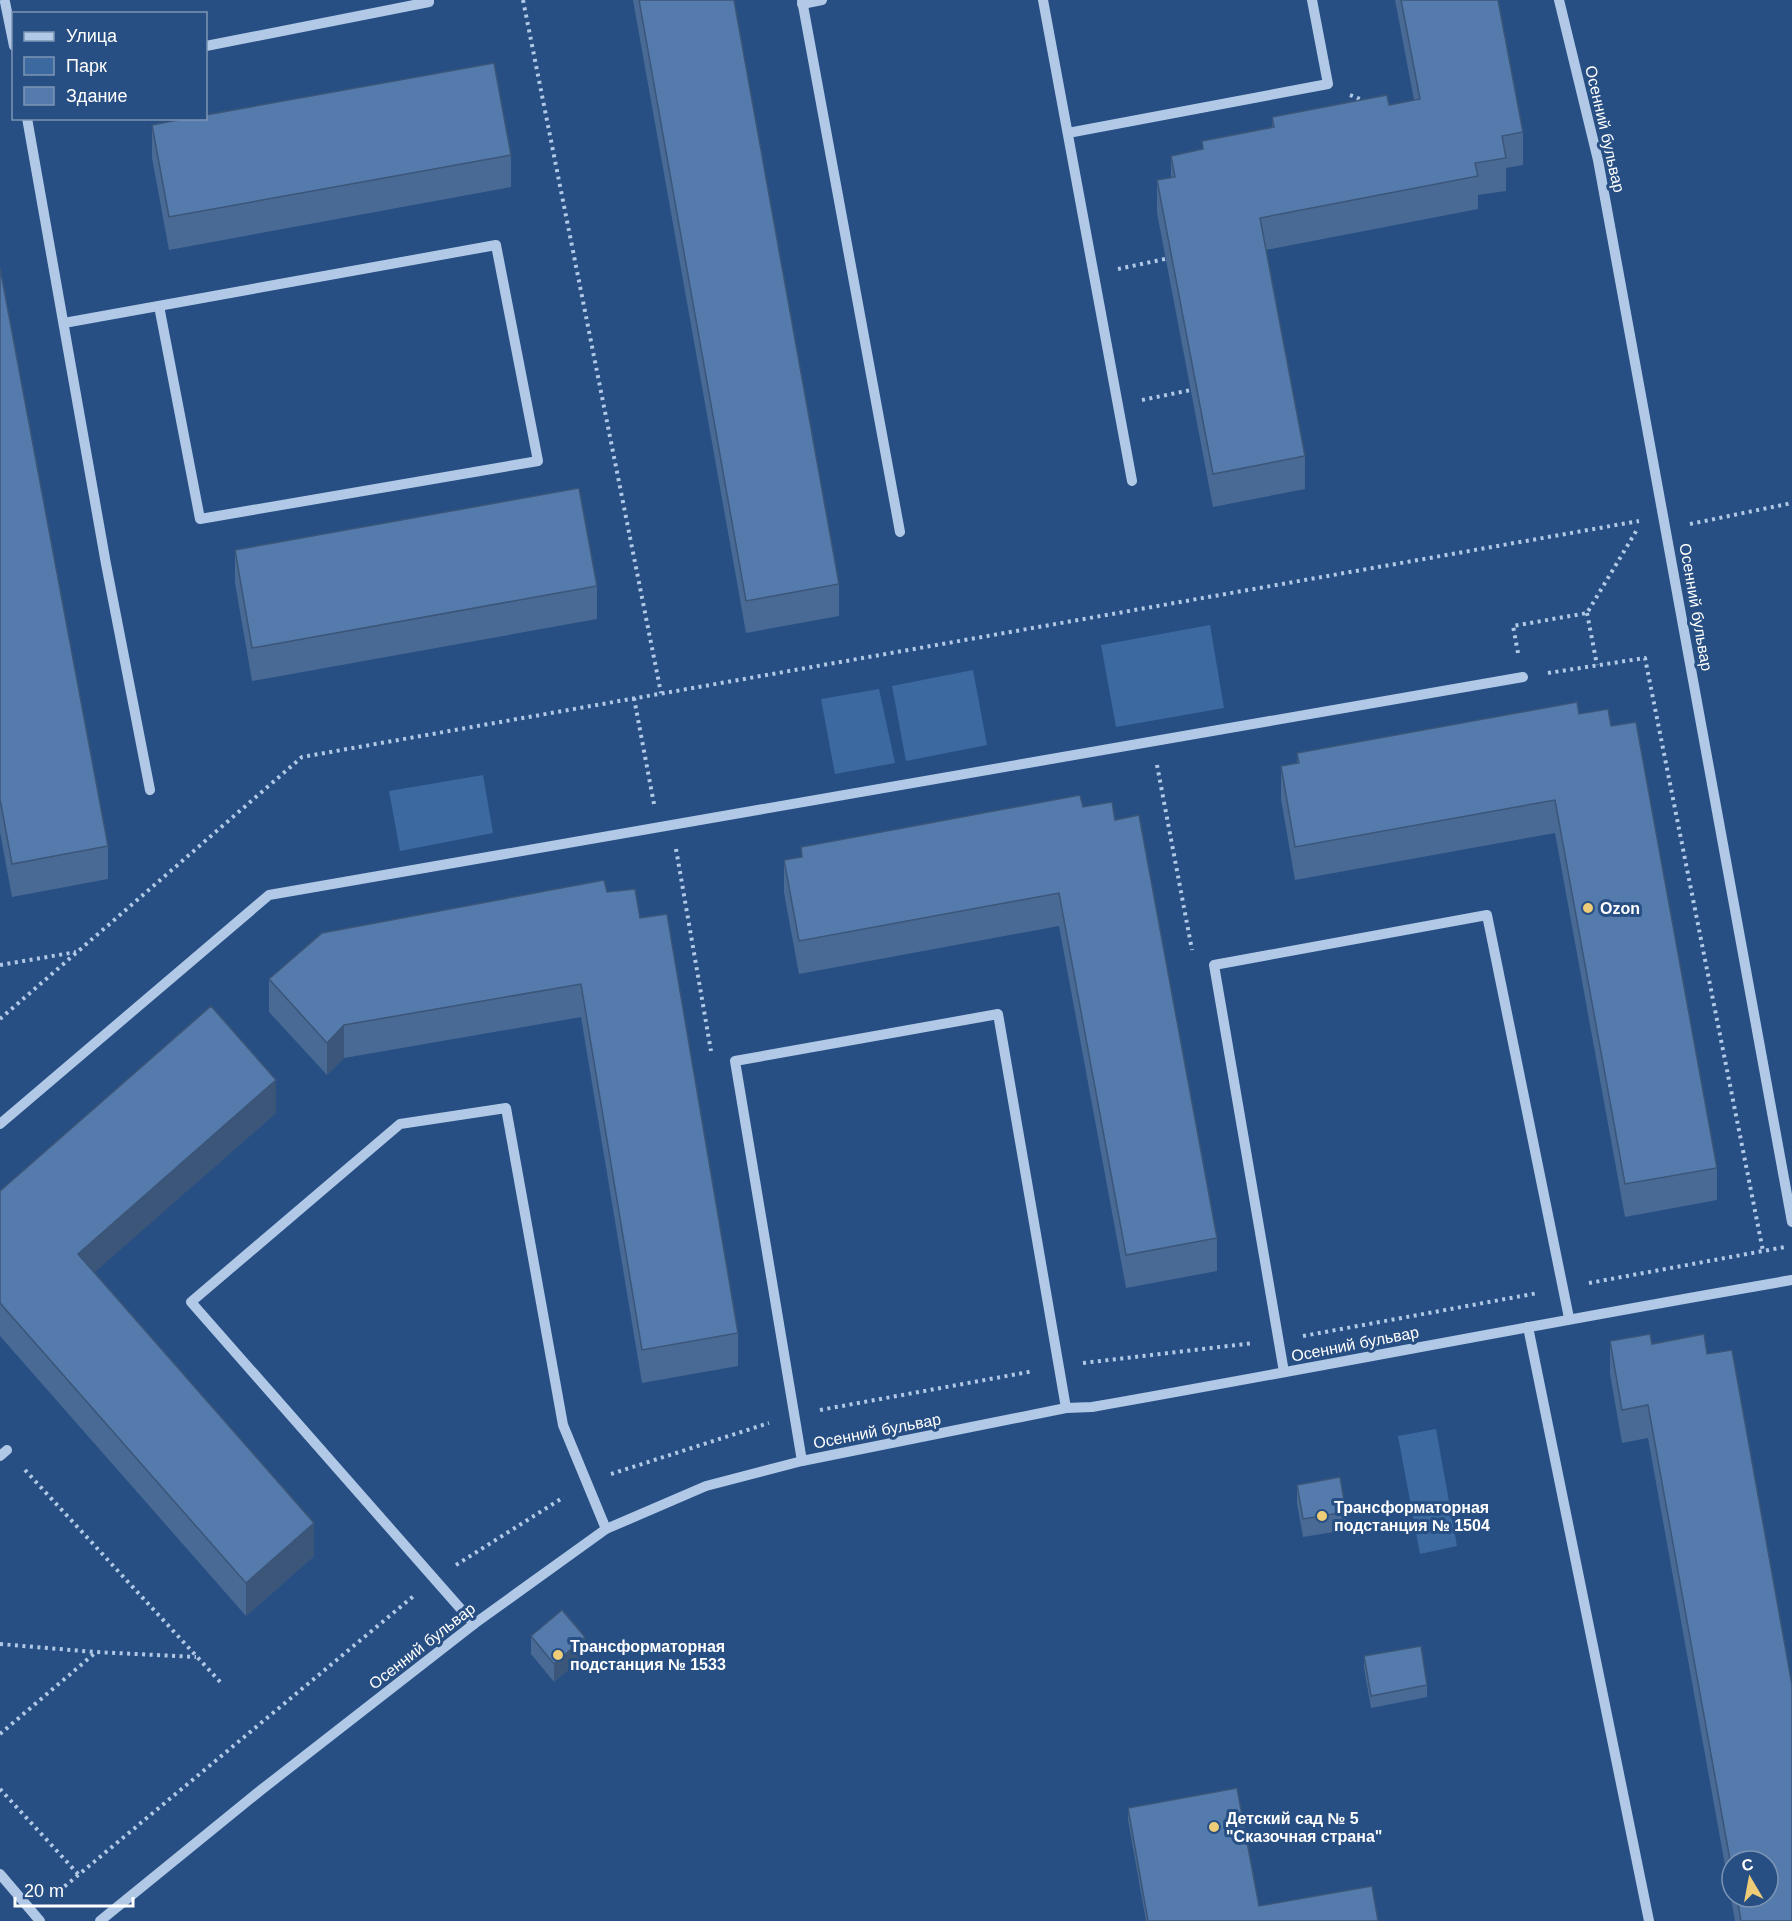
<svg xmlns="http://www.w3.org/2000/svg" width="1792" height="1921" font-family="Helvetica,sans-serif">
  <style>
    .park { fill: #3c699f }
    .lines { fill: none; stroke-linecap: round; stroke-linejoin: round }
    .path { stroke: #b1c9e7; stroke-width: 4; stroke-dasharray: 3 4.5; stroke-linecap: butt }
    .minor { stroke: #b1c9e7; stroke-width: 10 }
    .wall { fill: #486a94; fill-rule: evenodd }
    .shaded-wall { fill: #3b5678 }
    .building { fill: #547bac; stroke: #3b5678; stroke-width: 1.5 }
    .poi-dot { fill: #efcc77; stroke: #274f83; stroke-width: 2 }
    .labels { text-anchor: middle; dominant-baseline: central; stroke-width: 6; stroke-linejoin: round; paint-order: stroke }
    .street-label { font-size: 16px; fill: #fff; stroke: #274f83 }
    .poi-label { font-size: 16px; font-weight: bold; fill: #fff; stroke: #274f83; text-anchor: start }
  </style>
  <rect width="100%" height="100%" fill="#274f83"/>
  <g class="park">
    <polygon points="1210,625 1224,708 1116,727 1101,645"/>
    <polygon points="973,670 987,745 906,761 892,686"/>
    <polygon points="879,689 895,763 835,774 821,699"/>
    <polygon points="483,775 493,833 400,851 389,791"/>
    <polygon points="1436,1429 1457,1546 1420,1554 1398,1436"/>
  </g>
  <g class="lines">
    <g class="path">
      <polyline points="523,0 661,693"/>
      <polyline points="1350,95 1365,101"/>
      <polyline points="1118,269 1165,259"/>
      <polyline points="1142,400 1191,390"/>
      <polyline points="1690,524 1792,503"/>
      <polyline points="1587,613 1597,665"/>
      <polyline points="1518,653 1513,626 1587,613 1638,528"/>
      <polyline points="1548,673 1645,658 1763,1251"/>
      <polyline points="634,698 654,804"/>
      <polyline points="1157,765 1192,950"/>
      <polyline points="676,849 711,1051"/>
      <polyline points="0,965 76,952"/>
      <polyline points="0,1019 302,757 1639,521"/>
      <polyline points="1589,1283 1785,1247"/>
      <polyline points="1303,1336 1538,1293"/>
      <polyline points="1083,1363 1254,1343"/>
      <polyline points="820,1410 1034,1371"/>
      <polyline points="25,1470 223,1685"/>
      <polyline points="611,1474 769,1423"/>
      <polyline points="456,1565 564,1497"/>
      <polyline points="0,1644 95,1652 196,1657"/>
      <polyline points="0,1734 95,1653"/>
      <polyline points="0,1789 79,1875"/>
      <polyline points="53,1896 416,1594"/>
    </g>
    <g class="minor">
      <polyline points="802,0 900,532"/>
      <polyline points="1043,0 1132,481"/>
      <polyline points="1559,0 1598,160 1792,1222"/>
      <polyline points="5,2 14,46"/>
      <polyline points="802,4 822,0"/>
      <polyline points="206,46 429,2 429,0"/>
      <polyline points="27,118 106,564 150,790"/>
      <polyline points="1068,133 1328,84 1312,0"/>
      <polyline points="64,323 496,245 538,461 200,519 159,306"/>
      <polyline points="0,1124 269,895 1523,677"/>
      <polyline points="1528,1327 1649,1921"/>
      <polyline points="1284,1372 1214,965 1487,915 1569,1318"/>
      <polyline points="0,1456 7,1450"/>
      <polyline points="802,1461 735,1061 998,1014 1066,1408"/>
      <polyline points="474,1624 191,1302 400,1124 506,1108 563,1425 606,1529"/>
      <polyline points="0,1874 40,1921"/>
      <path d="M 100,1921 L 261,1790 L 474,1624 L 606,1529 L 706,1486 L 802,1461 L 1066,1408 L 1092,1407 C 1325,1366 1558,1320 1792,1280"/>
    </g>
  </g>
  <g class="wall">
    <polygon points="633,0 734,0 839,584 839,616 746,633"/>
    <polygon points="1395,0 1498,0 1523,132 1523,165 1506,168 1506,191 1478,195 1478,209 1266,250 1305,456 1305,489 1213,507 1157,213 1157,180 1171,178 1171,156 1202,150 1202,141 1272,127 1272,117 1389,105 1414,100"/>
    <polygon points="152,125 511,155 511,187 169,250 152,158"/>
    <polygon points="0,268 108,846 108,879 12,897 0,832"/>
    <polygon points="235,550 597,586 597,619 252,681 235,583"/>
    <polygon points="1579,714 1611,726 1717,1168 1717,1200 1625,1217 1555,833 1295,880 1281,799 1281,766 1297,763 1297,753"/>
    <polygon points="1083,807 1115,820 1217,1238 1217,1271 1126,1288 1059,926 799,974 784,893 784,860 801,857 801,847"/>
    <polygon points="607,892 640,918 738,1333 738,1366 642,1383 581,1017 344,1058 327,1075 269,1012 269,979"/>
    <polygon points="276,1113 94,1272 314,1556 246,1616 0,1336 0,1191"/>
    <path d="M 1610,1341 L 1652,1344 L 1792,1921 L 1735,1921 L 1648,1438 L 1622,1443 L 1610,1374 ZM 1732,1861 L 1768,1897 L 1732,1897 Z"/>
    <polygon points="1297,1485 1346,1512 1346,1530 1303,1537 1297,1503"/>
    <polygon points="531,1636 585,1655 554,1682 531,1654"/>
    <polygon points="1364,1656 1427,1685 1427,1697 1371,1708 1364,1668"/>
    <polygon points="1128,1808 1259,1906 1378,1921 1146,1921 1128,1820"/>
  </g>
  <g class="shaded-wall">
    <polygon points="344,1025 344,1058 327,1075 327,1043"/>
    <polygon points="276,1080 276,1113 78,1287 78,1254"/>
    <polygon points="314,1523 314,1556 246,1616 246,1583"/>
    <polygon points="585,1637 585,1655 554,1682 554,1664"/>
  </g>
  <g class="building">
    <polygon points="639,0 734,0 839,584 746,601"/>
    <polygon points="1401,0 1498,0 1523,132 1502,136 1506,158 1475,163 1478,176 1260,218 1305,456 1213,474 1157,180 1175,177 1171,156 1203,149 1202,141 1274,127 1272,117 1387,95 1389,105 1420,99"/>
    <polygon points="494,63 511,155 169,217 152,125 188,118 206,118 206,115"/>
    <polygon points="0,268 108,846 12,864 0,799"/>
    <polygon points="579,488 597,586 252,648 235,550"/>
    <polygon points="1577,702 1579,714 1608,709 1611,726 1636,722 1717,1168 1625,1184 1555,800 1295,847 1281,766 1299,763 1297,753"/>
    <polygon points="1080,795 1083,807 1112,802 1115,820 1139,815 1217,1238 1126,1255 1059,893 799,941 784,860 802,857 801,847"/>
    <polygon points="604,880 607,892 635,889 640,918 667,914 738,1333 642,1350 581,984 344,1025 327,1043 269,979 322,933"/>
    <polygon points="211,1006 276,1080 78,1254 314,1523 246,1583 0,1303 0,1191"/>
    <polygon points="1650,1334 1652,1344 1704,1334 1707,1354 1732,1350 1792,1685 1792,1921 1741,1921 1737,1897 1768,1897 1768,1861 1732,1861 1732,1871 1648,1405 1622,1410 1610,1341"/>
    <polygon points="1340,1477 1346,1512 1303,1519 1297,1485"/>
    <polygon points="562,1610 585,1637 554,1664 531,1636"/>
    <polygon points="1421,1646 1427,1685 1371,1696 1364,1656"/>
    <polygon points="1237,1788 1259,1906 1372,1886 1378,1921 1148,1921 1128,1808"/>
  </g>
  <g class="poi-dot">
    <circle cx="1588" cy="908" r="6"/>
    <circle cx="1322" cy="1516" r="6"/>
    <circle cx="558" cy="1655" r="6"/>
    <circle cx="1214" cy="1827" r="6"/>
  </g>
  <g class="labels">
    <g class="street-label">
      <text transform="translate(1605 129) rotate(77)">Осенний бульвар</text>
      <text transform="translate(1696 607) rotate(80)">Осенний бульвар</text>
      <text transform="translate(1355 1344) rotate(-11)">Осенний бульвар</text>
      <text transform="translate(877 1431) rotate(-11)">Осенний бульвар</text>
      <text transform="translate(422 1646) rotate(-38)">Осенний бульвар</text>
    </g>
    <g class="poi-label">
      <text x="1600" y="908">Ozon</text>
      <text x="1334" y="1507">Трансформаторная<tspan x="1334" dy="18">подстанция № 1504</tspan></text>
      <text x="570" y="1646">Трансформаторная<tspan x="570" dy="18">подстанция № 1533</tspan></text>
      <text x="1226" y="1818">Детский сад № 5<tspan x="1226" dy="18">"Сказочная страна"</tspan></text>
    </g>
  </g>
  <rect x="12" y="12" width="195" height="108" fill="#274f83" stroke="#7d95b5" stroke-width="1.5"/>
  <rect x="24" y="32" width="30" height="9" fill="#b1c9e7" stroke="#7d95b5" stroke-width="1.5"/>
  <text x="66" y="42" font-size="18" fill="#ffffff">Улица</text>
  <rect x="24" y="57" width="30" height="18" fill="#3c699f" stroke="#7d95b5" stroke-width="1.5"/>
  <text x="66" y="72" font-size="18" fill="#ffffff">Парк</text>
  <rect x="24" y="87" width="30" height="18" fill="#547bac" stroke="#7d95b5" stroke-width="1.5"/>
  <text x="66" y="102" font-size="18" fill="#ffffff">Здание</text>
  <g transform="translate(1750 1879) rotate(350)"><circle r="28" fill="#274f83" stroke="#7d95b5" stroke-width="1.5"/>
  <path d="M0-4.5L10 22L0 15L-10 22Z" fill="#efcc77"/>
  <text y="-9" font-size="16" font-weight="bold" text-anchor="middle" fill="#ffffff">С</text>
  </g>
  <path d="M15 1897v9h118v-9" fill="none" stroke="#ffffff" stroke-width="3"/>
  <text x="24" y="1897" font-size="18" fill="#ffffff" stroke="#274f83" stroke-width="4.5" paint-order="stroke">20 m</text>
</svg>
